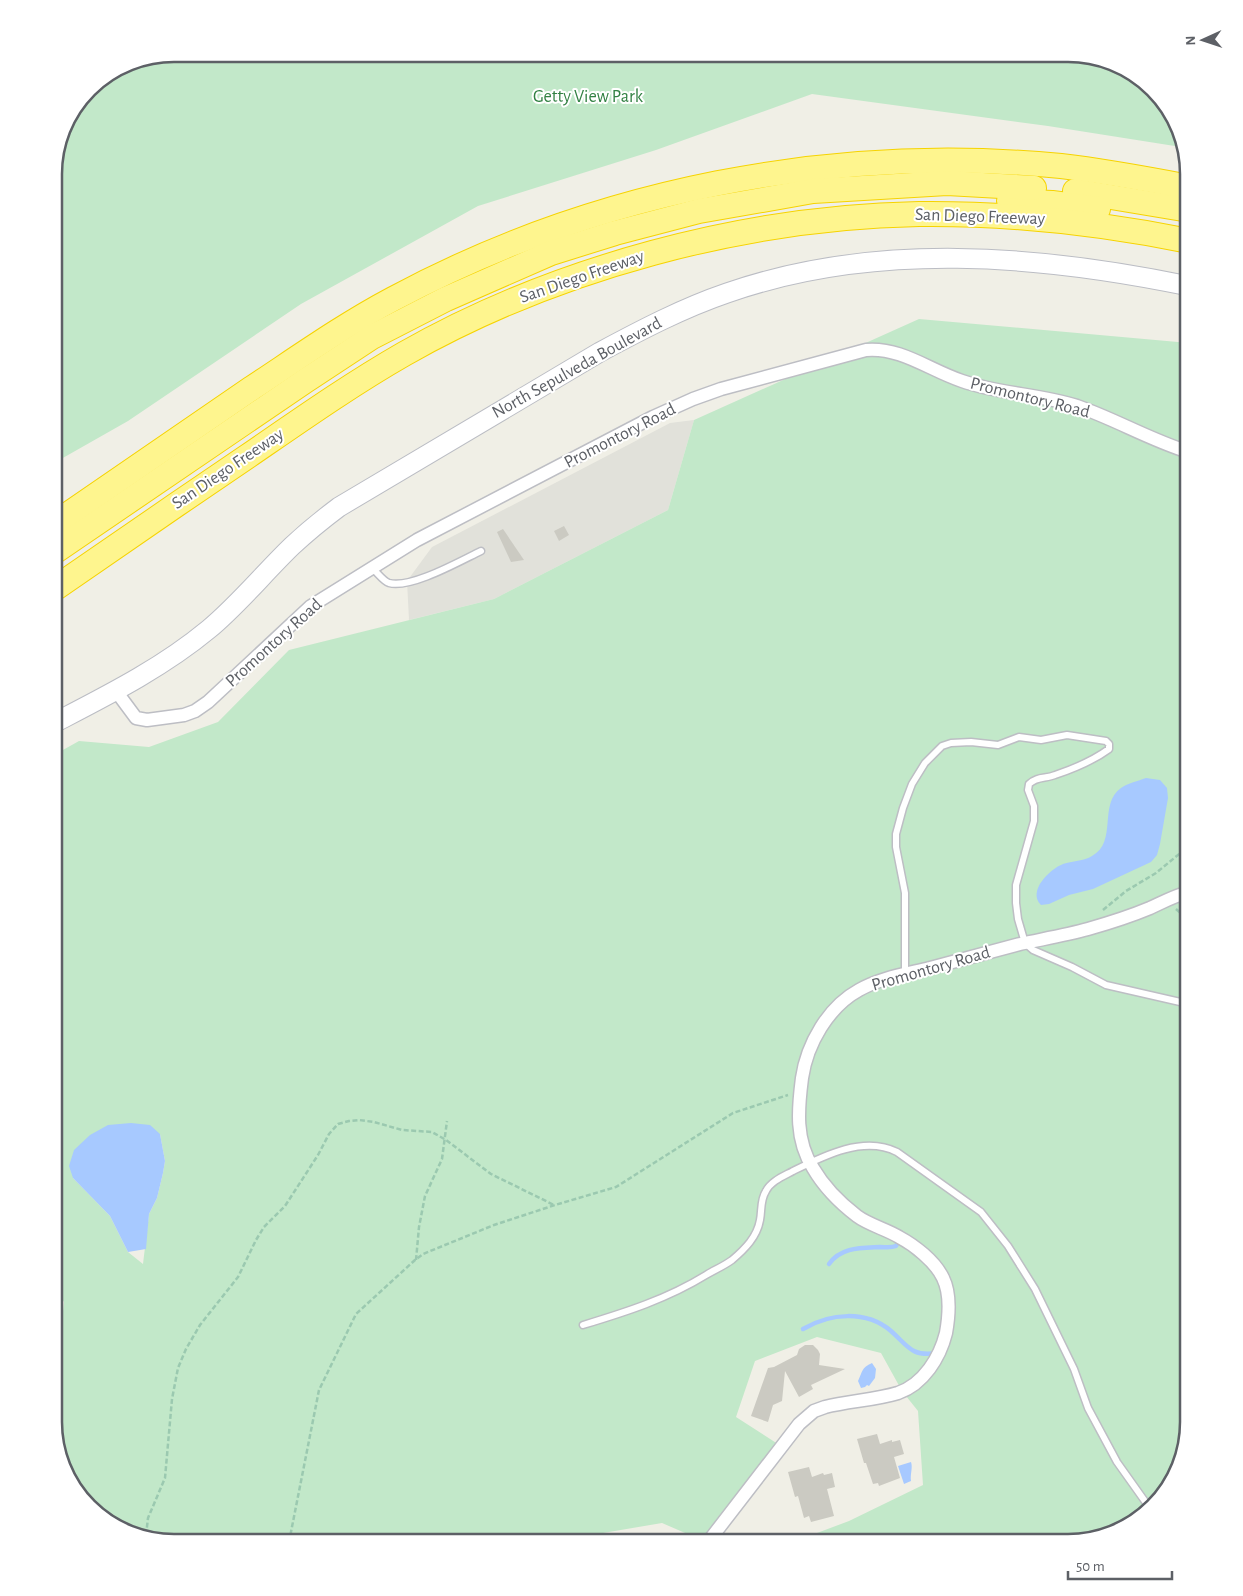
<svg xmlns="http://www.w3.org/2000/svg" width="1243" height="1596" font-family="'Alegreya Sans',sans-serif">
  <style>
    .industrial { fill: #e1e1da }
    .green { fill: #c2e8c9; fill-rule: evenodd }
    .water { fill: #a7c9ff }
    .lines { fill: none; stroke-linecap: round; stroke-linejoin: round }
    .stream { stroke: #a7c9ff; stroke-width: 4.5 }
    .building { fill: #cbcac2 }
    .lane-casing { stroke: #bdbec4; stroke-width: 9 }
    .street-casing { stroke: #bdbec4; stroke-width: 15 }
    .secondary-casing { stroke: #bbbdc4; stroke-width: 21 }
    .highway-casing { stroke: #f6d300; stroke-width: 26 }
    .path { stroke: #9bc9b0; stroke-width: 2.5; stroke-dasharray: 5 2.5; stroke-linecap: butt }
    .lane { stroke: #fff; stroke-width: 6 }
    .street { stroke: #fff; stroke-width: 12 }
    .secondary { stroke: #fff; stroke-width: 19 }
    .highway { stroke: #fef58e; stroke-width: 24 }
    .labels { text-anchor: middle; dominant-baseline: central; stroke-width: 4; stroke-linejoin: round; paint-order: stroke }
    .park-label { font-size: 18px; fill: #328143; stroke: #fff }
    .street-label { font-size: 18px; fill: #5d6066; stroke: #fff }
    .rim { fill: none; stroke: #5d6066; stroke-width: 2.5 }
  </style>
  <rect width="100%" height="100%" fill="#f0efe6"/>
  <polygon class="industrial" points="694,420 668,510 494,599 409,620 407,581 432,547 670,423"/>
  <g class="green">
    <polygon points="174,54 1076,54 1129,70 1169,108 1181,147 1048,126 812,94 656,150 478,206 301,304 128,421 54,463 54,166 66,121 95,84 128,63"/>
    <path d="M 919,319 L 1189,343 L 1189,1422 L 1173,1482 L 1135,1522 L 1069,1542 L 793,1542 L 849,1521 L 923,1485 L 918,1411 L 902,1391 L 881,1353 L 817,1337 L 755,1361 L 736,1417 L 781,1446 L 706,1542 L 662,1523 L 603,1533 L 592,1542 L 174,1542 L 114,1526 L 74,1488 L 56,1429 L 54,1416 L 54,1394 L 64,1302 L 54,1286 L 54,755 L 79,741 L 149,747 L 218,722 L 289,650 L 494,599 L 668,510 L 694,420 ZM 160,1134 L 165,1161 L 163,1173 L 157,1198 L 149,1214 L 143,1264 L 128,1252 L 110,1216 L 73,1178 Z"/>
  </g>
  <g class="water">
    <path d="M 1146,778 L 1160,780 L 1167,788 L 1168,798 L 1160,844 L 1157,855 L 1151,862 L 1093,889 L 1069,895 L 1049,904 L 1041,905 C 1027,891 1050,869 1063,864 C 1072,861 1084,861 1092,856 C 1118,842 1098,804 1121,788 C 1128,783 1138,781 1146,778 Z"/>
    <polygon points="131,1123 150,1125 160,1134 165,1161 163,1173 157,1198 149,1214 146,1249 128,1252 110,1216 73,1178 69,1166 74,1150 90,1135 108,1125"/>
    <path d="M 872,1363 L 876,1369 L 875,1378 L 869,1386 L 867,1385 L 865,1387 L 861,1388 L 858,1381 C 863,1371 861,1368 872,1363 Z"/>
    <path d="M 911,1462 C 913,1468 910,1474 911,1481 L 904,1484 L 898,1466 Z"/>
  </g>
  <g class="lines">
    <g class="stream">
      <path d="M 829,1264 C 841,1247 861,1248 880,1247 C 886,1247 891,1248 896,1246 L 900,1239"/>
      <path d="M 803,1329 C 830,1313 866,1310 891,1331 C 908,1346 911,1357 937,1353"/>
    </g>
  </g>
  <g class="building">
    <polygon points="564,526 569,535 559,541 554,531"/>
    <polygon points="503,529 524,560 511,562 497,532"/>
    <polygon points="805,1345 813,1345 818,1350 820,1354 819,1365 845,1369 811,1385 813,1389 799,1397 785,1371 782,1401 773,1405 768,1422 751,1416 768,1368 774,1367 797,1355 799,1349"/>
    <polygon points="877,1434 880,1444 892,1440 892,1442 900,1440 904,1454 894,1457 900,1478 879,1486 878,1483 873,1484 866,1463 864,1463 857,1439"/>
    <polygon points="809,1467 812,1477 823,1473 824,1475 832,1473 835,1487 827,1489 834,1516 811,1522 809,1516 804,1518 798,1496 795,1497 788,1472"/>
  </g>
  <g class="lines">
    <g class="lane-casing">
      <g id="lane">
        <path d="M 372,568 C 377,572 383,581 389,583 C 411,589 460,561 481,551"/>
        <path d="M 905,974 L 905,893 L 896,847 L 896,834 L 903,808 L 912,784 L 925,763 L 942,746 L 951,743 L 971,742 L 998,745 L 1019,737 L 1041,740 L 1067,735 L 1106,741 L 1109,744 L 1109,749 C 1094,760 1073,769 1055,775 C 1046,779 1037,776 1029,784 L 1028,790 L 1034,806 L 1034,821 L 1016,885 L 1016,903 L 1018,919 L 1025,943 L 1033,950 L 1072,967 L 1106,985 L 1189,1004"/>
        <path d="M 583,1325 C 626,1312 667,1299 706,1275 C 714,1270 724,1266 732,1260 C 745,1249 757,1237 760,1220 C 762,1210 760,1200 766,1191 C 771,1181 784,1176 793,1171 C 823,1156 864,1135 897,1152 L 981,1212 L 1008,1246 L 1035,1289 L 1074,1369 L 1088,1408 L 1117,1462 L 1149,1507"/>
        <polyline points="1051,1542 1059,1539 1078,1540"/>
      </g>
    </g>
    <g class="street-casing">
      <g id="street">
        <path d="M 116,691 L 136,718 L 147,720 L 184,715 L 195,711 L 208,702 L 311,606 L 417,540 L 653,417 L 693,399 L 721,389 L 866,350 C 901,347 929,370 962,381 C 999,394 1039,394 1077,406 C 1115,419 1150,440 1189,452"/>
        <path d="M 708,1542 L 799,1424 L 814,1411 L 825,1407 C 849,1401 875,1400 898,1393 C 924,1384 940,1357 946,1333 C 949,1316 951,1294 943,1278 C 935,1261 914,1245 899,1237 C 886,1229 869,1225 857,1216 C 840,1203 824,1187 813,1168 C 795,1140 798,1109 802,1078 C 807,1044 828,1007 859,990 C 880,978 906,974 930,968 C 960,960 990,952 1020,944 C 1043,939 1066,935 1088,929 C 1109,923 1131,916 1150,908 C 1163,902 1176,895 1189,892"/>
      </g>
    </g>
    <g class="secondary-casing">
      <path id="secondary" d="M 54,723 C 108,695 162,668 209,629 C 239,604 264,573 292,546 C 307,532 323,519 339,507 L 600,352 C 641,330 683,308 727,293 C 876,241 1038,255 1189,286"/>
    </g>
    <g class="highway-casing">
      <g id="highway">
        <polyline points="1075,191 1189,210"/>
        <polyline points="1009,201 1052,203 1098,209"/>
        <path d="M 54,524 C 120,478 186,433 252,388 C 299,357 344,325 393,299 C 596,190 832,144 1061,166 C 1104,171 1147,179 1189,187"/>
        <polyline points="54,552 305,381 372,337 446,299 551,253 615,233 699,211 813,191 947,183 1034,188"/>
        <path d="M 54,589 C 119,544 183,500 248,456 C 299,421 350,385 404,354 C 555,268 745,217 919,214 C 1010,213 1100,223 1189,241"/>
      </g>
    </g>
    <g class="path">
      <polyline points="1176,909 1189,921"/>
      <polyline points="1103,910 1126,891 1156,873 1189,846"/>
      <polyline points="416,1260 419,1227 425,1196 442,1159 447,1121"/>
      <polyline points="146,1535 148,1518 165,1478 172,1399 178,1368 186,1349 200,1325 238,1277 256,1240 264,1227 285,1206 318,1155 329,1134 338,1124 349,1121 359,1120 374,1122 402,1130 432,1132 446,1140 491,1174 554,1205"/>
      <polyline points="289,1542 319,1390 356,1314 415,1260 423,1254 494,1225 555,1205 616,1187 733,1113 788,1095"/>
    </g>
    <use href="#lane" class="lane"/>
    <use href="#street" class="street"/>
    <use href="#secondary" class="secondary"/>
    <use href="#highway" class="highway"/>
  </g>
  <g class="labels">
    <g class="park-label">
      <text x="588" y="97">Getty View Park</text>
    </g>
    <g class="street-label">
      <text transform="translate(980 217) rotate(2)">San Diego Freeway</text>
      <text transform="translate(582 277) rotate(-19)">San Diego Freeway</text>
      <text transform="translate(577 368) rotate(-29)">North Sepulveda Boulevard</text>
      <text transform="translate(1030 398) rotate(14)">Promontory Road</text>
      <text transform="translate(620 436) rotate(-27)">Promontory Road</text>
      <text transform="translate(228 469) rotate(-34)">San Diego Freeway</text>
      <text transform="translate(274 643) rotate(-42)">Promontory Road</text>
      <text transform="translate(931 969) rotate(-16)">Promontory Road</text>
    </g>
  </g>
  <path d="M0 0H1243V1596H0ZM174 62H1068A112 112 0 0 1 1180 174V1422A112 112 0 0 1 1068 1534H174A112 112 0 0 1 62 1422V174A112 112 0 0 1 174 62Z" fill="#fff" fill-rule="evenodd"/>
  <path class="rim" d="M174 62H1068A112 112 0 0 1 1180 174V1422A112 112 0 0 1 1068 1534H174A112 112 0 0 1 62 1422V174A112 112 0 0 1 174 62Z"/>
  <g transform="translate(1203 40) rotate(267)" stroke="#ffffff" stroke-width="4" paint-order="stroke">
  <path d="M0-4L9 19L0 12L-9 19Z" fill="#5d6066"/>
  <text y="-8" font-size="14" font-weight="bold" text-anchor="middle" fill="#5d6066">N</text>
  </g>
  <path d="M1068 1571v8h104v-8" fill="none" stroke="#5d6066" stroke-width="2.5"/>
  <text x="1076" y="1571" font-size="15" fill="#5d6066" stroke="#ffffff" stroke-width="4" paint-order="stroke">50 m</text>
</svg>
